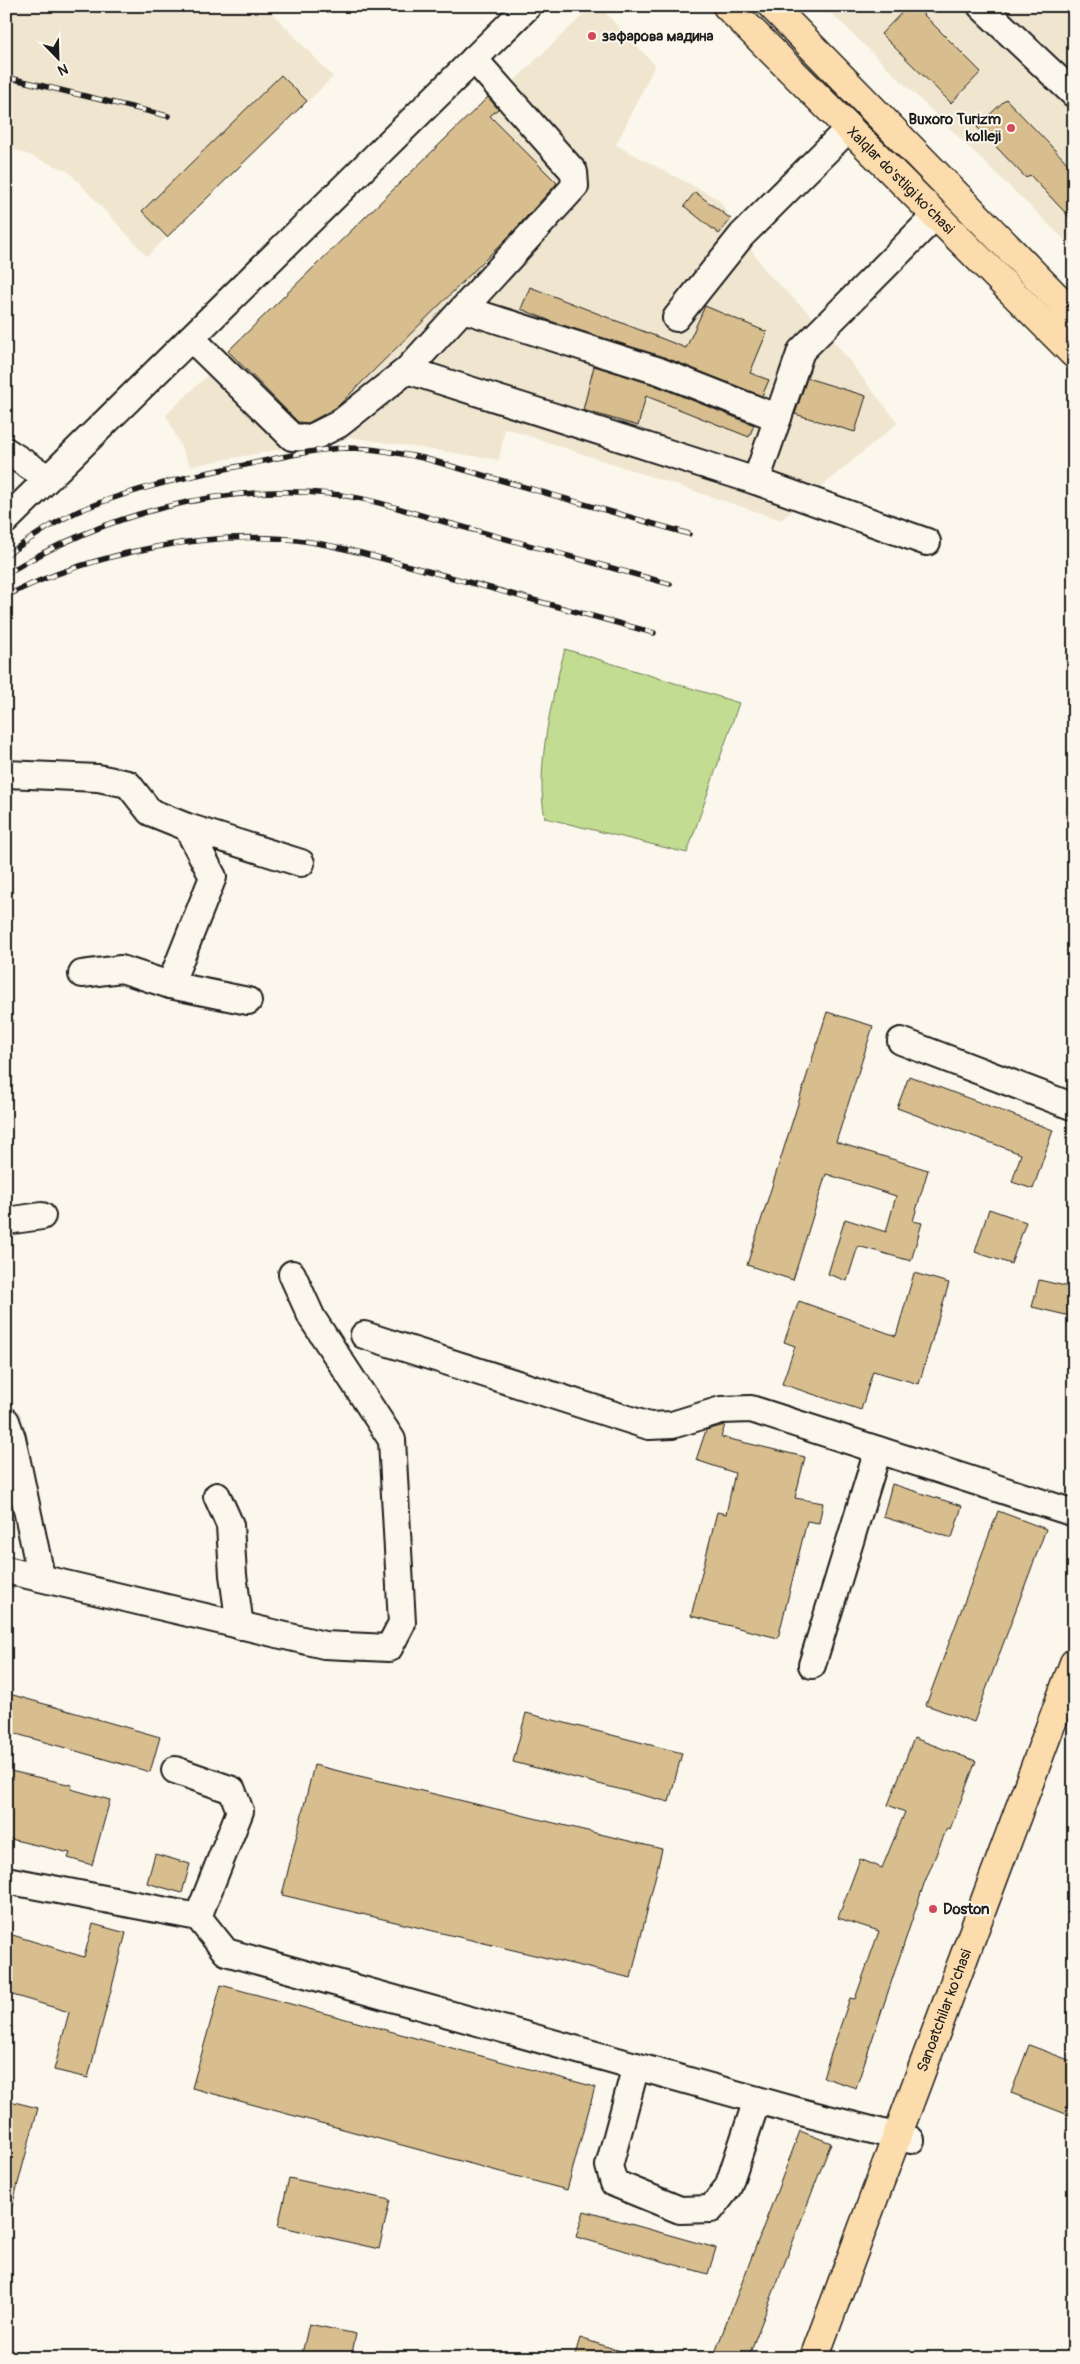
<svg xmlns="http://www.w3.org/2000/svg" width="1080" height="2364" font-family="Pangolin,sans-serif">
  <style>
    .built { fill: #f0e6d0 }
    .green { fill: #c2dc92; stroke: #6f7c57 }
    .building { fill: #d8be8e; stroke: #1c1c1c }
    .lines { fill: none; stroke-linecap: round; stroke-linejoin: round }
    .minor-casing { stroke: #1c1c1c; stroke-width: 30 }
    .major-casing { stroke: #1c1c1c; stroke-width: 31 }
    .minor { stroke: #fbf7ec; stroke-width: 26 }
    .major { stroke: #fcdcac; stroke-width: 28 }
    .rail-casing { stroke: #1c1c1c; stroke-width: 5.5 }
    .rail { stroke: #fbf7ec; stroke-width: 4; stroke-dasharray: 11; stroke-linecap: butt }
    .poi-dot { fill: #d1495b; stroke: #fbf7ec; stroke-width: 2 }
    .labels { text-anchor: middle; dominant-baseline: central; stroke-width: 4; stroke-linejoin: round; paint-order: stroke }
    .poi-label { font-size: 15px; font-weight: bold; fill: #1c1c1c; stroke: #fbf7ec; text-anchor: start }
    .street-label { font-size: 15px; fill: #1c1c1c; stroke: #fbf7ec }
  </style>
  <rect width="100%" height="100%" fill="#fbf7ec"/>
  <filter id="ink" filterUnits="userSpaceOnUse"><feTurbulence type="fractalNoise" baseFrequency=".02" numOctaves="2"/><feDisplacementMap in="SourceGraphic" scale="10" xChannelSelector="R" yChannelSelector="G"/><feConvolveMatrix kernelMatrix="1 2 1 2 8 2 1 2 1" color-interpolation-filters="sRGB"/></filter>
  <g filter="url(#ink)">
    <g class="built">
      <polygon points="6,6 266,6 333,77 147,256 68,171 6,146"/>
      <polygon points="592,6 599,6 655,65 616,145 718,199 767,273 821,325 898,423 781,520 505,428 499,460 348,437 190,466 166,415"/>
      <polygon points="824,6 1074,6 1074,249"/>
    </g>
    <path class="green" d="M 565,649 L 739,703 L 687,853 L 545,818 C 535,769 552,697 565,649 Z"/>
    <g class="building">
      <polygon points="908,6 915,6 981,72 951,103 881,34"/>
      <polygon points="281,75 307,101 167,237 142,211"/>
      <polygon points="488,97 498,109 490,116 557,183 509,236 337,407 308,423 298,422 228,351"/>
      <polygon points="1006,99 1074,170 1074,222 1030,175 1026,178 977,127"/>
      <polygon points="695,192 731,219 719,234 684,206"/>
      <polygon points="530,287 686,348 705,306 767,332 750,373 769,380 762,396 664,357 553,322 521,309"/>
      <polygon points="594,366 654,385 754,425 749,437 646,396 638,426 583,410"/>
      <polygon points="807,378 866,396 855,432 795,414"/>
      <polygon points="827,1012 873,1026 836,1142 928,1170 913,1221 922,1223 911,1261 858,1246 847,1281 828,1274 845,1219 886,1232 896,1196 826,1174 793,1280 747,1265"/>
      <polygon points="909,1076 1053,1130 1033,1189 1012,1182 1021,1154 897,1108"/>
      <polygon points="989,1209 1026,1222 1011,1264 975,1252"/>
      <polygon points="914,1273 949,1283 919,1384 873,1371 861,1410 782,1384 795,1346 784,1342 799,1301 896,1336"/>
      <polygon points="1039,1280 1074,1288 1070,1316 1032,1307"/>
      <polygon points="725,1425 721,1437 805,1457 795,1498 823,1503 819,1523 807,1521 778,1638 691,1616 717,1512 726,1514 735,1473 696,1460 706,1430"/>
      <polygon points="892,1484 962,1506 952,1538 883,1517"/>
      <polygon points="998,1511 1046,1529 974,1722 926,1705"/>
      <polygon points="6,1693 160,1737 150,1772 6,1731"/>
      <polygon points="526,1713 682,1753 669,1802 513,1762"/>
      <polygon points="914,1738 976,1761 950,1829 947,1828 924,1884 856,2088 823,2077 850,1998 855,1999 879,1931 838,1918 860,1859 882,1868 905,1812 888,1805"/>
      <polygon points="314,1765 662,1849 631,1978 282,1895"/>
      <polygon points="6,1770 72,1785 71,1789 110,1800 92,1865 68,1858 70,1853 6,1838"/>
      <polygon points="155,1854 190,1864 182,1893 147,1883"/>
      <polygon points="93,1924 126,1933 88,2078 54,2070 69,2012 6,1993 6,1933 84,1957"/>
      <polygon points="221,1985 595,2087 567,2190 192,2088"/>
      <polygon points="1029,2045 1074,2062 1074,2117 1011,2093"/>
      <polygon points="6,2100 38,2108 11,2210 6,2209"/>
      <polygon points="800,2131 831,2143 748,2358 713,2358"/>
      <polygon points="289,2178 390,2200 379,2249 278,2226"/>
      <polygon points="584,2211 716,2248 708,2274 576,2237"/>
      <polygon points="309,2324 356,2334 351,2358 301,2358"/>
      <polygon points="580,2338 633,2355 632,2358 574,2358"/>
    </g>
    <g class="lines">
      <g class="minor-casing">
        <g id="minor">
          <polyline points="981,6 1074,94"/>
          <polyline points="463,309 659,371 778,418"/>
          <polyline points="676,318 742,235 849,128"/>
          <polyline points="191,338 292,437 311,438 339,424 407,370 756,481 801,351 936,215"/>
          <polyline points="407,370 575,186 574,172 474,59"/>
          <polyline points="6,451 48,478"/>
          <polyline points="756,481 927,542"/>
          <polyline points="6,520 528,6"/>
          <polyline points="6,774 98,778 128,784 150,812 187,827 213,877 170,985"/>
          <polyline points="187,827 301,863"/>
          <polyline points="82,974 121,969 170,985 248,1001"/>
          <polyline points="901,1041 1074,1107"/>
          <polyline points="6,1221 42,1216"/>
          <polyline points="364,1335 649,1426 672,1425 721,1410 751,1409 1074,1513"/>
          <polyline points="6,1421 12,1438 41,1576"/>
          <polyline points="217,1496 230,1525 233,1575 240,1626"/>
          <polyline points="6,1570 324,1645 389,1648 402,1623 392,1440 312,1318 292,1274"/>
          <polyline points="812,1665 878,1450"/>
          <polyline points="175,1770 232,1790 240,1811 198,1917"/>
          <polyline points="6,1880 198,1917 226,1952 797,2111 911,2140"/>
          <polyline points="636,2066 609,2166 614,2183 680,2210 711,2209 728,2187 757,2100"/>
        </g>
      </g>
      <g class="major-casing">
        <g id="major">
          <path id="s1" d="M 727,6 L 1074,354"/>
          <polyline points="772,6 1074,315"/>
          <path id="s2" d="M 814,2358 L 1074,1663"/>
        </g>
      </g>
      <use href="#minor" class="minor"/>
      <use href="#major" class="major"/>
      <g class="rail-casing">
        <g id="rail">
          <polyline points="6,77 168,116"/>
          <path d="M 6,555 C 30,539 54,522 81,510 C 134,488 194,475 250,464 C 282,457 314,449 347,448 C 373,448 398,453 423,458 L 689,534"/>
          <path d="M 6,574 C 102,515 218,483 331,494 C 369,497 415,514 452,524 C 525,544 598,564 670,584"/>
          <path d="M 6,596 C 92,553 215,527 311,542 C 354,549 396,563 439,574 C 510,594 582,613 654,633"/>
        </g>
      </g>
      <use href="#rail" class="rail"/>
    </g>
  </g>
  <g class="poi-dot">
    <circle cx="592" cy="36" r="5"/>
    <circle cx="1011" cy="128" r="5"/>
    <circle cx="933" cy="1909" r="5"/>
  </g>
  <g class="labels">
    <g class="poi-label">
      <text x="602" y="36">зафарова мадина</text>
      <text x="1001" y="119" text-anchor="end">Buxoro Turizm<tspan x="1001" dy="17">kolleji</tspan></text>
      <text x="943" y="1909">Doston</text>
    </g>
    <g class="street-label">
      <text stroke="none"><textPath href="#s1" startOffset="246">Xalqlar do'stligi ko'chasi</textPath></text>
      <text stroke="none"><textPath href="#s2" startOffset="371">Sanoatchilar ko'chasi</textPath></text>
    </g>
  </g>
  <rect width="1080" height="2364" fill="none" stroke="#fbf7ec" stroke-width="25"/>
  <rect x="12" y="12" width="1055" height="2339" fill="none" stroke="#1c1c1c" stroke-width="2" filter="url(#ink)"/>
  <g transform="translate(58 58) rotate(157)" stroke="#fbf7ec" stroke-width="4" paint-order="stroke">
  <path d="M0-4L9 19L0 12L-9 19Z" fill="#1c1c1c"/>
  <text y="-8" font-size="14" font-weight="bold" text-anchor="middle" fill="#1c1c1c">N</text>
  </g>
</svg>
